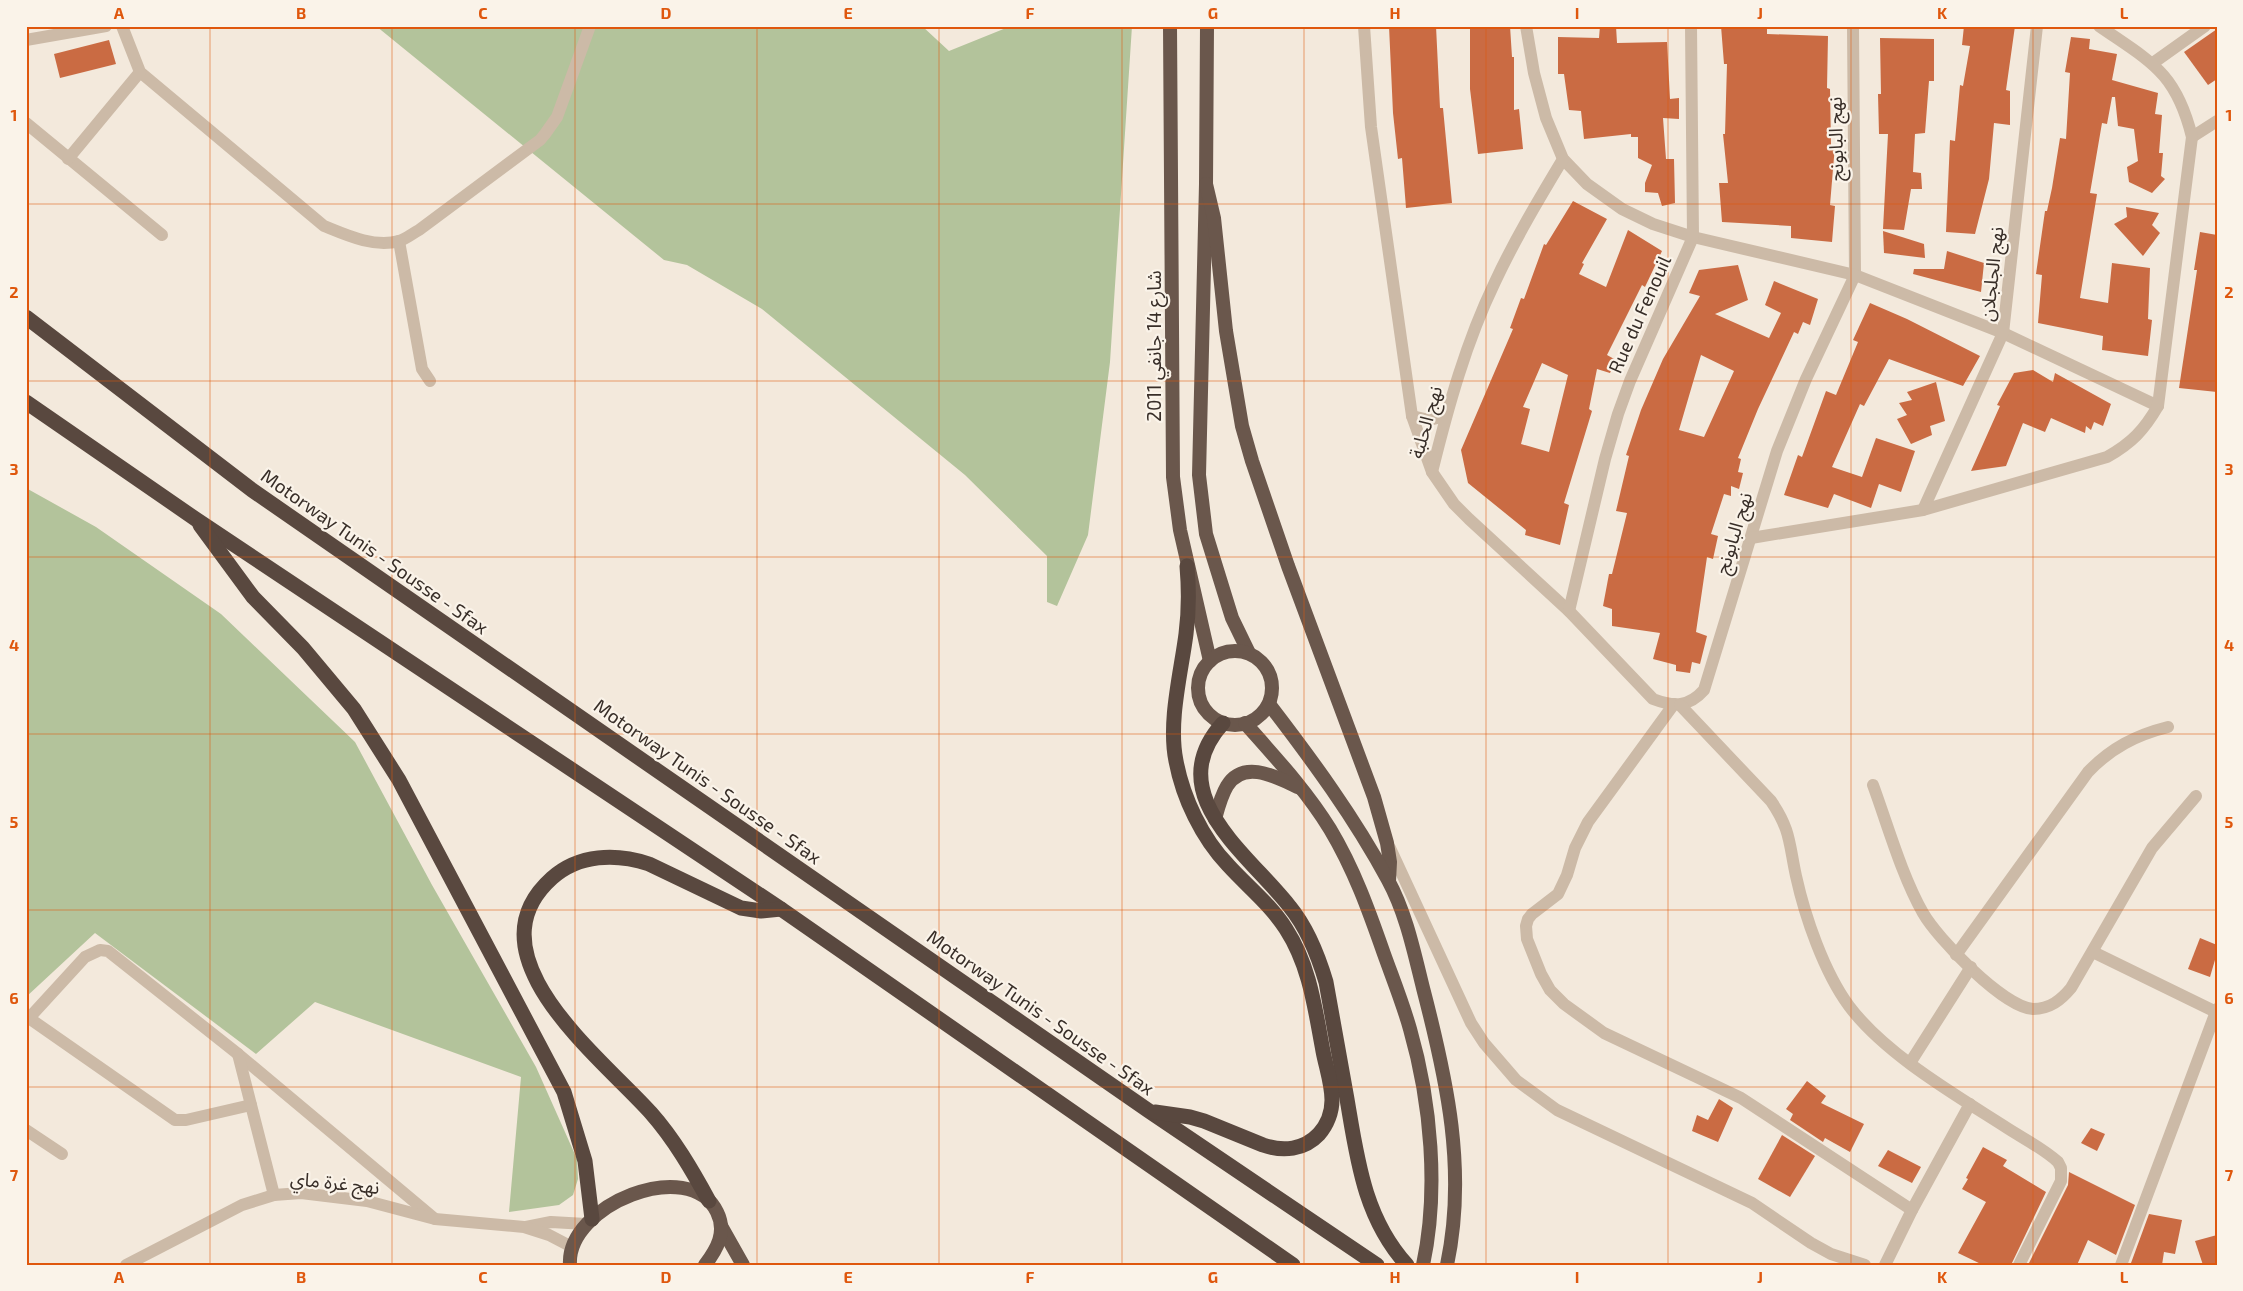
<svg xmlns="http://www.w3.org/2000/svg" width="2243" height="1291" font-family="'Exo 2','Noto Sans Arabic',sans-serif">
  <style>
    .green { fill: #b3c39b }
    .building { fill: #ca6b43; fill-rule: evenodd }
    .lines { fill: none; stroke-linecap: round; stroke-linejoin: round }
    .minor { stroke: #ccbaa7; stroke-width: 12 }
    .tertiary { stroke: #ccbaa7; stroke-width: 12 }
    .trunk { stroke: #6a574c; stroke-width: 14 }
    .motorway { stroke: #59483f; stroke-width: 15 }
    .grid { fill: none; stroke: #df570d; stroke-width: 1; stroke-opacity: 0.55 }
    .labels { text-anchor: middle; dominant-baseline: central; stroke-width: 4.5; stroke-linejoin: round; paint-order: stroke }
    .street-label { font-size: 19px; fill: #382e28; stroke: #faf3e9 }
    .neatline { fill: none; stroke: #df570d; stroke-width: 2 }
    .grid-label { font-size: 16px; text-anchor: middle; font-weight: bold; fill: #df570d }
  </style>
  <rect width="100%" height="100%" fill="#f3e9dc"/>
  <g class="green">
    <polygon points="376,26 922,26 949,51 1011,26 1132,26 1110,362 1088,535 1057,606 1047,602 1047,556 965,475 762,309 687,265 664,260"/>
    <polygon points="26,488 96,527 221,614 355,742 432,885 536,1067 577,1159 578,1179 573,1195 559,1205 509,1212 521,1077 315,1002 256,1054 95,933 26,997"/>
  </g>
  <g class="building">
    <polygon points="1389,26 1436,26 1440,108 1443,108 1452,203 1406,208 1402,158 1398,159 1393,113"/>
    <polygon points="1470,26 1510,26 1512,57 1514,57 1514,110 1519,109 1523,149 1478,154 1470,89"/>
    <polygon points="1600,26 1616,26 1617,43 1667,42 1670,99 1679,98 1679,119 1663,118 1666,159 1674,159 1675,203 1662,206 1658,193 1645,192 1645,183 1652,165 1638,158 1638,137 1631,137 1631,134 1584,139 1581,111 1569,110 1564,74 1558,74 1558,37 1599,38"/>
    <polygon points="1721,26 1767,26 1767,34 1828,36 1827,88 1830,89 1831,145 1835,145 1830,205 1835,206 1832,242 1791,238 1791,226 1722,222 1719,183 1728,183 1723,134 1725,134 1727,64 1724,64"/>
    <polygon points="1964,26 2015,26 2006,90 2010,91 2010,125 1994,123 1989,179 1975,234 1946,232 1950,140 1955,141 1960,85 1963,86 1970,46 1962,45"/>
    <polygon points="2217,29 2217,79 2208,85 2184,52"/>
    <polygon points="2071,37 2090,39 2089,49 2117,54 2112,80 2158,93 2155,114 2162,115 2159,153 2163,153 2161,176 2165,179 2152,193 2129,182 2127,167 2138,161 2134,129 2118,126 2115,97 2112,97 2107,124 2102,123 2090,193 2097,194 2080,298 2108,303 2112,263 2150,268 2148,319 2152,320 2148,356 2102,350 2103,336 2038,323 2042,275 2036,274 2045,211 2047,211 2052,188 2060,138 2066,139 2070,73 2065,72"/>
    <polygon points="1880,38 1934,39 1934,81 1929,81 1925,133 1915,134 1913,172 1921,173 1922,189 1911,189 1904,230 1883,229 1888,134 1879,134 1878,94 1881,94"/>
    <polygon points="109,40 116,64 60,78 54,54"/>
    <path d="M 1573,201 L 1607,219 L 1582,263 L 1584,264 L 1579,274 L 1606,287 L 1628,230 L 1662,251 L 1645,287 L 1642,285 L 1607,355 L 1616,360 L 1610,373 L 1597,369 L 1589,409 L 1592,411 L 1564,503 L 1569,505 L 1560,545 L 1525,535 L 1526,530 L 1468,483 L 1461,450 L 1513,329 L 1510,328 L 1521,298 L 1524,299 L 1544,244 L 1546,245 ZM 1542,363 L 1568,375 L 1549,452 L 1521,444 L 1530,409 L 1523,407 Z"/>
    <polygon points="2126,207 2159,213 2152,225 2160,233 2143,256 2114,224 2127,217"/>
    <polygon points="1883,231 1924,244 1925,258 1884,253"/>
    <polygon points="2200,232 2217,235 2217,392 2179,388 2197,270 2194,270"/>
    <polygon points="1947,251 1984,263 1981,292 1913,274 1914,269 1944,269"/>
    <path d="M 1738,265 L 1748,300 L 1715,314 L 1769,338 L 1781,313 L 1765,305 L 1774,281 L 1818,299 L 1810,325 L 1803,322 L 1798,334 L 1794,332 L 1758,409 L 1738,458 L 1741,459 L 1738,472 L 1743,473 L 1739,489 L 1731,486 L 1731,496 L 1724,494 L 1711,534 L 1718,536 L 1713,559 L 1707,557 L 1696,632 L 1707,636 L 1700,664 L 1692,662 L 1690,673 L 1676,671 L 1676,665 L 1653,659 L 1660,633 L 1612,626 L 1612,609 L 1603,606 L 1609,574 L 1612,574 L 1627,513 L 1616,511 L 1629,456 L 1626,455 L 1641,410 L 1663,359 L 1700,296 L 1689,293 L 1699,270 ZM 1701,355 L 1734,371 L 1704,437 L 1679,430 Z"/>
    <polygon points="1870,303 1907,319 1980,356 1963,386 1889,359 1864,406 1860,404 1832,467 1862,477 1876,438 1915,451 1901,492 1879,484 1871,508 1834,494 1828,508 1784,495 1798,455 1802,457 1826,391 1836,395 1858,342 1853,340"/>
    <polygon points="2033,370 2053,382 2055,373 2111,404 2103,426 2094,422 2091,430 2086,426 2085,433 2051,418 2045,432 2023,423 2006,466 1971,471 2000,406 1997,405 2014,373"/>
    <polygon points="1936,382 1945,421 1930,426 1932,435 1911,444 1897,419 1907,415 1899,403 1912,400 1907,392"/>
    <polygon points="2200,938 2217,945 2217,953 2210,977 2188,969"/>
    <polygon points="1807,1081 1826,1096 1821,1103 1864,1124 1850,1152 1825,1138 1823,1142 1790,1120 1793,1114 1786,1109"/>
    <polygon points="1719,1099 1733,1108 1718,1142 1692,1131 1697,1115 1708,1120"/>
    <polygon points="2091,1128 2105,1134 2097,1151 2081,1143"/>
    <polygon points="1782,1135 1815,1156 1790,1197 1758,1179"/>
    <polygon points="1983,1147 2007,1160 2003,1166 2046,1192 2011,1265 1983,1265 1958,1253 1986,1202 1962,1189 1968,1179 1966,1178"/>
    <polygon points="1888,1150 1921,1167 1912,1183 1878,1166"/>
    <polygon points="2069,1172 2135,1205 2116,1255 2088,1240 2077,1265 2028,1265 2068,1185"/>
    <polygon points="2149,1214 2182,1220 2175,1254 2164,1252 2162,1265 2135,1265 2131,1263"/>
    <polygon points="2217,1235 2217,1265 2203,1265 2195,1241"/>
  </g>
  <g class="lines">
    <g class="minor">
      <path d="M 122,26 L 140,72 L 324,226 C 346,235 374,248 399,241 C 406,239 413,233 419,230 L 540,140 L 545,134 L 557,117 L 590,26"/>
      <path d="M 1364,26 L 1371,127 L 1412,416 L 1432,472 L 1454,504 L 1469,519 L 1569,611 L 1653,699 C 1674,707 1689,707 1704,690 L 1777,451 L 1806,379 L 1855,275 L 1853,26"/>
      <polyline points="1526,26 1534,73 1546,118 1563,159 1587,184 1622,209 1653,224 1693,237 1855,275 2003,333 2158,406"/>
      <polyline points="26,40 106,26"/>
      <polyline points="2153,63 2205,26"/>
      <polyline points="26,123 162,235"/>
      <polyline points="2192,137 2217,121"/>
      <polyline points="68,159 140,72"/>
      <polyline points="399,241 422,369 430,381"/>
      <polyline points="1412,416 1429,420 1446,416"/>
      <path d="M 1432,472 C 1448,407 1466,342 1495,282 C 1515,239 1539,199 1563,159"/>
      <polyline points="1923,510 2003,333 2037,26"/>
      <path d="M 1751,538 L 1923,510 L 2107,457 C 2132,443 2144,430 2158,406 L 2192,137 C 2176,72 2151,62 2099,26"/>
      <polyline points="1569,611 1605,459 1618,414 1630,381 1693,237 1691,26"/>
      <polyline points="1674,704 1588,822 1575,848 1567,875 1558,894 1532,914 1528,919 1526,926 1527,939 1541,974 1550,990 1564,1004 1604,1033 1741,1098 1912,1210"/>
      <path d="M 1680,705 L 1771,801 C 1791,830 1789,844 1796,876 C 1805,917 1824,972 1849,1006 C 1885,1054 1954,1094 2004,1126 C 2022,1138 2043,1148 2058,1162 L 2061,1168 L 2061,1181 L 2019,1265"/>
      <path d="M 1873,785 C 1888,826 1902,876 1923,913 C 1938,939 2003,1007 2033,1009 C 2050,1009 2061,1000 2071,988 L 2152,848 L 2196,796"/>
      <polyline points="1390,848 1471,1023 1484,1043 1516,1080 1557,1110 1752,1203 1811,1243 1831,1254 1865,1265"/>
      <polyline points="2093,952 2216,1012"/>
      <path d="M 1956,955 L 2088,772 C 2111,748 2136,735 2168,727"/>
      <polyline points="26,1016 175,1120 186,1120 251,1105"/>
      <polyline points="30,1017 85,957 100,950 108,951 238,1054 435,1219"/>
      <polyline points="238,1054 274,1195"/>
      <polyline points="1910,1063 1971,967"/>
      <polyline points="26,1130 62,1154"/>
      <polyline points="1885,1265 1912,1210 1970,1104"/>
      <polyline points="2121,1265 2217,1009"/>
    </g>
    <g class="tertiary">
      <polyline points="526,1227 551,1222 586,1224"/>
      <polyline points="126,1265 242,1205 274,1195 301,1193 367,1201 435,1219 524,1227 549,1235 572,1247"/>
    </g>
    <g class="trunk">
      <polyline points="1170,26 1173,477 1180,530 1210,661"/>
      <polyline points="1207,26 1206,184 1199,475 1206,534 1232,618 1249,653"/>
      <polyline points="1206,184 1214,218 1226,331 1242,426 1252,461 1288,566 1374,797 1387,843 1390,862 1389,881"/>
      <circle cx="1235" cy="688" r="37"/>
      <path d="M 1269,704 C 1312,760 1354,817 1388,880 C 1406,913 1414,952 1423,988 C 1447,1080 1467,1171 1447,1265"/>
      <path d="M 1245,723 C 1275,757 1306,790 1330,829 C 1354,869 1369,911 1384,954 C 1393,979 1403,1004 1410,1029 C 1431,1102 1439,1191 1423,1265"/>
      <path d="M 1215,819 C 1218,808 1221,796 1227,786 C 1244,758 1278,778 1300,788"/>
      <polyline points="721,1226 743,1265"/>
      <path d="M 570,1265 C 566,1205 690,1155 717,1212 C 727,1232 717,1249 705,1265"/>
    </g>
    <g class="motorway">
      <polyline points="26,317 252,490 1149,1111 1377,1265"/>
      <polyline points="26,402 197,520 781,909 1293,1265"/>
      <polyline points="200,525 253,597 303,648 354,709 399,780 564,1092 585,1161 592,1219"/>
      <path d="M 1223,723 C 1159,794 1249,854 1290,907 C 1308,929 1318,955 1326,982 C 1333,1021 1340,1060 1347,1099 C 1357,1158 1364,1218 1407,1265"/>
      <path d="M 1155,1112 L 1190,1117 L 1204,1121 L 1263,1145 C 1283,1152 1304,1150 1319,1134 C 1327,1125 1332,1112 1332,1100 C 1332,1084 1326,1067 1323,1051 C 1315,1009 1310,966 1286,929 C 1271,905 1247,886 1228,865 C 1202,838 1183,798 1176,761 C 1168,722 1181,673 1186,634 C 1189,611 1189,589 1187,566"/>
      <path d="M 709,1201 C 692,1170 674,1139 651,1113 C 602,1058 466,955 552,878 C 579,854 616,853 649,864 L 741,908 L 761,911 L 781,909"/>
    </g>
  </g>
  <path class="grid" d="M 210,26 L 210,1265M 392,26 L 392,1265M 575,26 L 575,1265M 757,26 L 757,1265M 939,26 L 939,1265M 1122,26 L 1122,1265M 1304,26 L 1304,1265M 1486,26 L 1486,1265M 1668,26 L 1668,1265M 1851,26 L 1851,1265M 2033,26 L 2033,1265M 26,204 L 2217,204M 26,381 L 2217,381M 26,557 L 2217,557M 26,734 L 2217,734M 26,910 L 2217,910M 26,1087 L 2217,1087"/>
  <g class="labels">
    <g class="street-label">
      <text transform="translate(1835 139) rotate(-91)">نهج البابونج</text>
      <text transform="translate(1991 274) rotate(-84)">نهج الجلجلان</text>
      <text transform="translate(1639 314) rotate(-66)">Rue du Fenouil</text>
      <text transform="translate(1153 346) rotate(-90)">شارع 14 جانفي 2011</text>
      <text transform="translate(1425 422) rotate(-74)">نهج الحلبة</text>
      <text transform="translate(1733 533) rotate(-73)">نهج البابونج</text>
      <text transform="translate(375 551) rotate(35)">Motorway Tunis - Sousse - Sfax</text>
      <text transform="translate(708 781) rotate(35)">Motorway Tunis - Sousse - Sfax</text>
      <text transform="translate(1041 1012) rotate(35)">Motorway Tunis - Sousse - Sfax</text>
      <text transform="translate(335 1182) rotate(6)">نهج غرة ماي</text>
    </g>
  </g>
  <rect width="2243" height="1291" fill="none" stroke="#faf3e9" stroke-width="55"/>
  <rect x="28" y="28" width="2188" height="1236" class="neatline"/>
  <g class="grid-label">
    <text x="119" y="19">A</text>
    <text x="301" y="19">B</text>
    <text x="483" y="19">C</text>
    <text x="666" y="19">D</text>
    <text x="848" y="19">E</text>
    <text x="1030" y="19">F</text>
    <text x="1213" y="19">G</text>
    <text x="1395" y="19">H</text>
    <text x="1577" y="19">I</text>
    <text x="1760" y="19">J</text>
    <text x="1942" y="19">K</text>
    <text x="2124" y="19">L</text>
    <text x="14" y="121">1</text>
    <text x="2229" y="121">1</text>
    <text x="14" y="298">2</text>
    <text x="2229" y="298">2</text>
    <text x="14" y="475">3</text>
    <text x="2229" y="475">3</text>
    <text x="14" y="651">4</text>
    <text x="2229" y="651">4</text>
    <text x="14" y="828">5</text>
    <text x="2229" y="828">5</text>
    <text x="14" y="1004">6</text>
    <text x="2229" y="1004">6</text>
    <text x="14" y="1181">7</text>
    <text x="2229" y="1181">7</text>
    <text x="119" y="1283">A</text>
    <text x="301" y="1283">B</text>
    <text x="483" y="1283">C</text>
    <text x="666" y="1283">D</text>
    <text x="848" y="1283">E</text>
    <text x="1030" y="1283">F</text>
    <text x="1213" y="1283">G</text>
    <text x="1395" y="1283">H</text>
    <text x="1577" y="1283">I</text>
    <text x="1760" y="1283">J</text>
    <text x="1942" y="1283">K</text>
    <text x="2124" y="1283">L</text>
  </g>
</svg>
